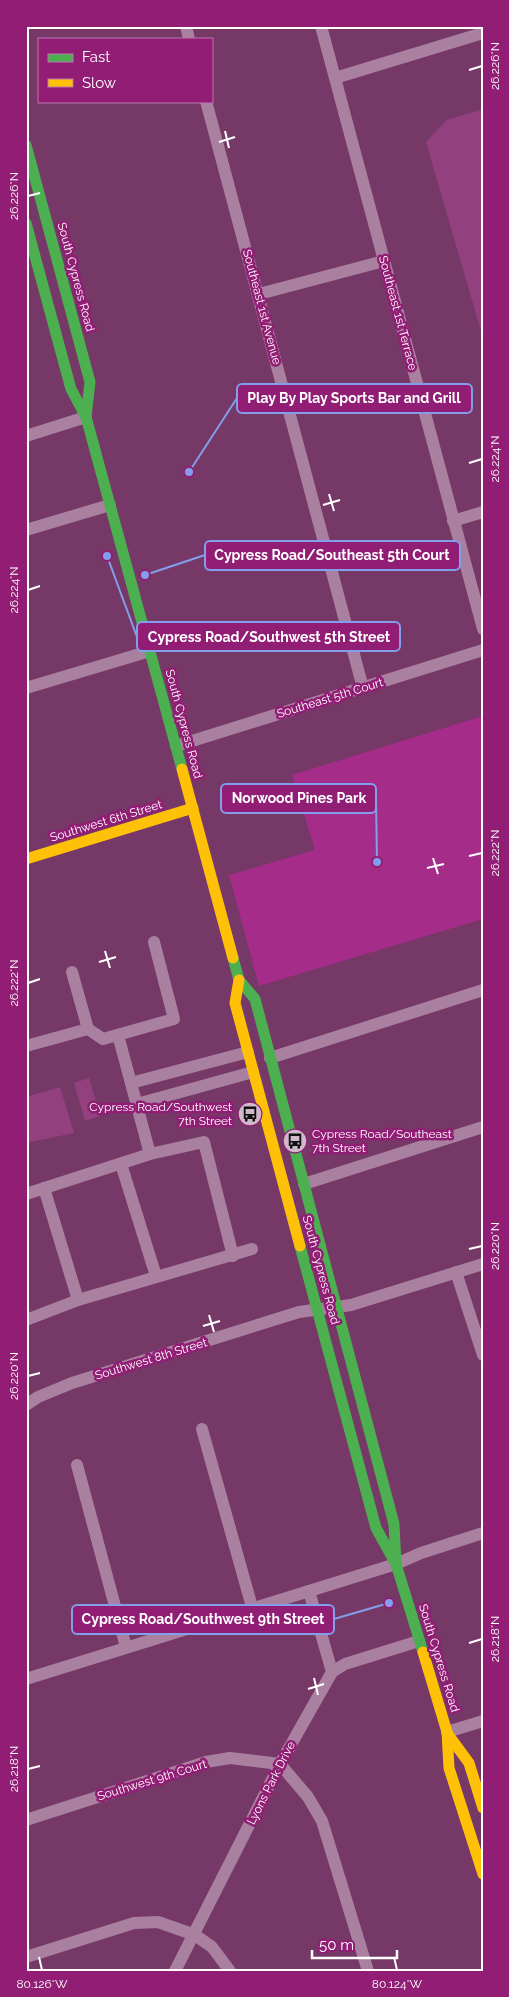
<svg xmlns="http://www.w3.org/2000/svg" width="509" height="1997" font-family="Raleway,sans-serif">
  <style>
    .green { fill: #a52c89 }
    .water { fill: #92417e }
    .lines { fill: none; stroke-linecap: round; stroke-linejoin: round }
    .street { stroke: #a980a0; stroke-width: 12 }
    .fast { stroke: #4caf50; stroke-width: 11 }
    .slow { stroke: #ffc107; stroke-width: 11 }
    .ticks { fill: none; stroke: #fff; stroke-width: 2 }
    .labels { text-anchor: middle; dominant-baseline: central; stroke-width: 5; stroke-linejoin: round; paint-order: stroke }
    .street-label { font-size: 12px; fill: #fff; stroke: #911d75 }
    .poi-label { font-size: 12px; fill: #fff; stroke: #911d75; text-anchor: end }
    .leader { fill: none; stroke: #839eea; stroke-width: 2 }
    .callout-dot { fill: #839eea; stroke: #911d75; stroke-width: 2 }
    .callout { fill: #911d75; stroke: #839eea; stroke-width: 2 }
    .callout-label { font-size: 14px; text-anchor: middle; font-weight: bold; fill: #fff }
    .neatline { fill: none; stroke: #fff; stroke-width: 2 }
    .ticks-label { font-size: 12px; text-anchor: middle; fill: #fff }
  </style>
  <rect width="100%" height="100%" fill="#763867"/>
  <polygon class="green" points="483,716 483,919 259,986 229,875 315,850 292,775"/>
  <g class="water">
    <polygon points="483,109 483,338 426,142 447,120"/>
    <polygon points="89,1078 100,1116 85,1121 74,1083"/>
    <polygon points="60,1087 74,1133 26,1143 26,1097"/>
  </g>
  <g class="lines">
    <g class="street">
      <polyline points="186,26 189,39"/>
      <polyline points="321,26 483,629"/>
      <polyline points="335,78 483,33"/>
      <polyline points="206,101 363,688"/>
      <polyline points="259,294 384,261"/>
      <polyline points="26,436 86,417"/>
      <polyline points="453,521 483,512"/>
      <polyline points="26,530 110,505"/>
      <polyline points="26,688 150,651"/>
      <polyline points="176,746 483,650"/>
      <polyline points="72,972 88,1029"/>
      <polyline points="118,1035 150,1154"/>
      <polyline points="26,1046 88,1029 103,1039 174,1019 154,942"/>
      <polyline points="270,1058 483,990"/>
      <polyline points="131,1083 248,1052"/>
      <polyline points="137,1104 253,1072"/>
      <polyline points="121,1164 156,1276"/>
      <polyline points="304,1184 483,1127"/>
      <polyline points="44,1188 78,1300"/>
      <polyline points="26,1194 150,1154 204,1142 233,1256"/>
      <polyline points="456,1272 483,1355"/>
      <polyline points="26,1320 78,1300 252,1249"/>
      <polyline points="26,1405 38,1397 72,1383 299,1312 351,1305 483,1264"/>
      <polyline points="202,1429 252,1607"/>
      <polyline points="77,1465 126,1647"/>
      <polyline points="332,1672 345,1664 419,1641"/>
      <polyline points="26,1679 396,1564 421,1553 483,1533"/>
      <polyline points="447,1732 483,1721"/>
      <polyline points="26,1820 206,1762 230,1758 280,1764 308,1797 322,1821 368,1971"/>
      <polyline points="26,1957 134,1923 158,1922 195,1935 212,1947 230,1971"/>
      <polyline points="175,1971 280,1764 332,1672 309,1591"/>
    </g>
    <g class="fast">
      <polyline points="26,145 90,382 86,417"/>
      <polyline points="26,223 71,389 86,417 182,769"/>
      <polyline points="233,958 239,980 255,999 394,1524 396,1564"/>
      <polyline points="300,1246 376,1528 396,1564 423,1652"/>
    </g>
    <g class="slow">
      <polyline points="182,769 233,958"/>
      <polyline points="26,859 193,808"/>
      <polyline points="239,980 235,1003 300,1246"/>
      <polyline points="423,1652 447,1732 449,1768 483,1874"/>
      <polyline points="447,1733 469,1763 483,1808"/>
    </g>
  </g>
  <path class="ticks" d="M 469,70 L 482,66M 225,131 L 229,148M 219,142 L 235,137M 28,196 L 40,193M 469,463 L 482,459M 329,494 L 334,511M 323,505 L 340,500M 28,590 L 40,586M 469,856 L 482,853M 433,858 L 438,874M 427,868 L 444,864M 105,951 L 110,968M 99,962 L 116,957M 28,983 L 40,979M 469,1249 L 482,1246M 209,1315 L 214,1332M 203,1326 L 220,1321M 28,1376 L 40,1373M 469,1643 L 482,1639M 314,1678 L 318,1695M 308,1689 L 324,1684M 28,1769 L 40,1766M 39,1957 L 42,1970M 394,1957 L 397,1970"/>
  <defs>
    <g id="bus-disc" transform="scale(1.25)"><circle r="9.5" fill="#cfb9ca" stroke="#911d75"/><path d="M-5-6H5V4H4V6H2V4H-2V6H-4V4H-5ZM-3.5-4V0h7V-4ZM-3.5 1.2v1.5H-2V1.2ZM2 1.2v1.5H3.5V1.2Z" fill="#111"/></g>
  </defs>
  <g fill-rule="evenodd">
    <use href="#bus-disc" x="250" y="1114"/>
    <use href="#bus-disc" x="295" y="1141"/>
  </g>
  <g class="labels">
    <g class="street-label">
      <text transform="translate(76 277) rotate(75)">South Cypress Road</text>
      <text transform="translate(262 307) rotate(75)">Southeast 1st Avenue</text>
      <text transform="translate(398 313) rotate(75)">Southeast 1st Terrace</text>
      <text transform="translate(330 698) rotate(-17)">Southeast 5th Court</text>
      <text transform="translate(184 724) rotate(75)">South Cypress Road</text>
      <text transform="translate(106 821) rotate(-17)">Southwest 6th Street</text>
      <text transform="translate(321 1270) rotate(75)">South Cypress Road</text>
      <text transform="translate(151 1359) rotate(-17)">Southwest 8th Street</text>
      <text transform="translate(439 1658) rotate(73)">South Cypress Road</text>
      <text transform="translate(152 1780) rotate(-17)">Southwest 9th Court</text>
      <text transform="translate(271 1783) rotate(-63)">Lyons Park Drive</text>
    </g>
    <g class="poi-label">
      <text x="232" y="1107">Cypress Road/Southwest<tspan x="232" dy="14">7th Street</tspan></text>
      <text x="312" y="1134" text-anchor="start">Cypress Road/Southeast<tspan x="312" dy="14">7th Street</tspan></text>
    </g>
  </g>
  <path class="leader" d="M189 472L237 398M145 575L205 555M107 556L137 637M377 862L376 798M389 1603L334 1619"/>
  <g class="callout-dot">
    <circle cx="189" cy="472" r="5"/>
    <circle cx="145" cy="575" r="5"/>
    <circle cx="107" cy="556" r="5"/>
    <circle cx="377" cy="862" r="5"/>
    <circle cx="389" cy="1603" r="5"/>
  </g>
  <g class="callout">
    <rect x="237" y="384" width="235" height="29" rx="5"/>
    <rect x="205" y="541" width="255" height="29" rx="5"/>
    <rect x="137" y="622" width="263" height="29" rx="5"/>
    <rect x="221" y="784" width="155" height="29" rx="5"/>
    <rect x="72" y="1605" width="262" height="29" rx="5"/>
  </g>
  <g class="callout-label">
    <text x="354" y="403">Play By Play Sports Bar and Grill</text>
    <text x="332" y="560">Cypress Road/Southeast 5th Court</text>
    <text x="269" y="642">Cypress Road/Southwest 5th Street</text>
    <text x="299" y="803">Norwood Pines Park</text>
    <text x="203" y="1624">Cypress Road/Southwest 9th Street</text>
  </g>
  <rect width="509" height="1997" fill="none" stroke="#911d75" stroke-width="55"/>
  <rect x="38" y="38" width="175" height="65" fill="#911d75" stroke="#bd77ac"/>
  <rect x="48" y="54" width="25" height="8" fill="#4caf50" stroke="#bd77ac"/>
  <text x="82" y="62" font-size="15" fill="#ffffff">Fast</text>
  <rect x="48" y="79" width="25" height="8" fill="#ffc107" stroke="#bd77ac"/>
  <text x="82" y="88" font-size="15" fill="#ffffff">Slow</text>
  <path d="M312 1950v8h85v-8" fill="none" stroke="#ffffff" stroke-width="2.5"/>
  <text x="319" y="1950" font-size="15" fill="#ffffff" stroke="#911d75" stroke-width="4" paint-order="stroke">50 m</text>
  <rect x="28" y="28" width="454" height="1942" class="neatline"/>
  <g class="ticks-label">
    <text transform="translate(495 66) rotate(-90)" y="4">26.226°N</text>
    <text transform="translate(14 196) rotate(-90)" y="4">26.226°N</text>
    <text transform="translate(495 459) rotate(-90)" y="4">26.224°N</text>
    <text transform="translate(14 590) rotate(-90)" y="4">26.224°N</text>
    <text transform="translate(495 853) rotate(-90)" y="4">26.222°N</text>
    <text transform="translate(14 983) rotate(-90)" y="4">26.222°N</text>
    <text transform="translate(495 1246) rotate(-90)" y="4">26.220°N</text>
    <text transform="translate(14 1376) rotate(-90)" y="4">26.220°N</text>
    <text transform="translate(495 1639) rotate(-90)" y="4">26.218°N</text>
    <text transform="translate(14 1769) rotate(-90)" y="4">26.218°N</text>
    <text x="42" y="1988">80.126°W</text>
    <text x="397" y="1988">80.124°W</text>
  </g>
</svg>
